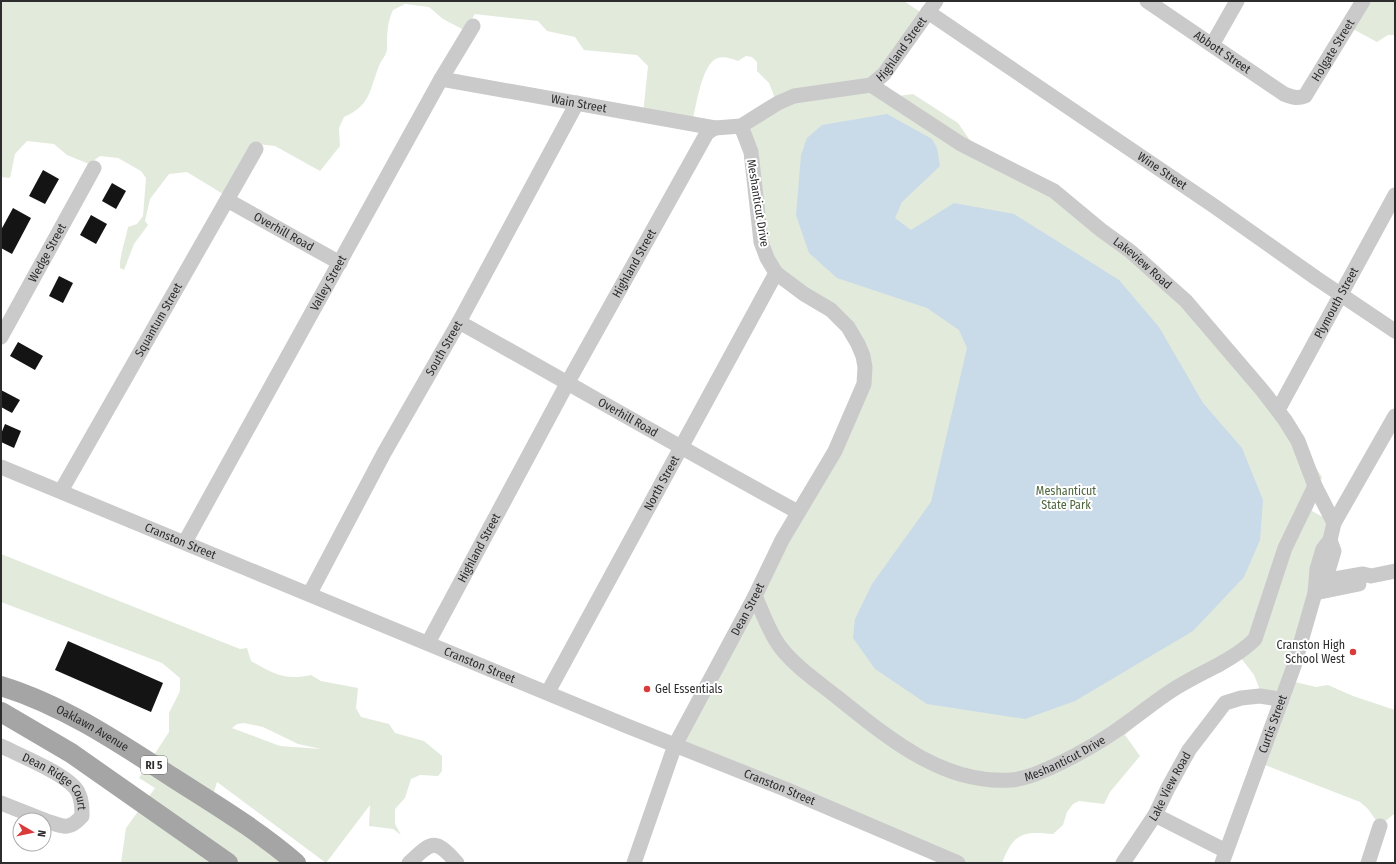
<svg xmlns="http://www.w3.org/2000/svg" width="1396" height="864" font-family="'Fira Sans Condensed',sans-serif">
  <style>
    .green { fill: #e2eadc; fill-rule: evenodd }
    .water { fill: #c9dae9 }
    .building { fill: #141414 }
    .lines { fill: none; stroke-linecap: round; stroke-linejoin: round }
    .minor { stroke: #cacaca; stroke-width: 15 }
    .major { stroke: #a5a5a5; stroke-width: 20 }
    .poi-dot { fill: #d93b3b; stroke: #fff; stroke-width: 1.5 }
    .labels { text-anchor: middle; dominant-baseline: central; stroke-width: 4; stroke-linejoin: round; paint-order: stroke }
    .shield { fill: #fff; stroke: #6c6c6c; stroke-width: 1 }
    .shield-label { font-size: 11px; font-weight: bold; fill: #2d2d2d }
    .street-label { font-size: 12px; fill: #2d2d2d; stroke: #fff }
    .park-label { font-size: 12px; fill: #4e663e; stroke: #fff }
    .poi-label { font-size: 12px; fill: #2d2d2d; stroke: #fff; text-anchor: end }
  </style>
  <rect width="100%" height="100%" fill="#fff"/>
  <g class="green">
    <path d="M 1,1 L 904,1 L 926,16 L 875,83 L 890,97 L 913,94 L 958,123 L 974,146 L 1132,252 L 1275,407 L 1322,477 L 1312,511 L 1334,523 L 1291,681 L 1316,687 L 1328,685 L 1353,696 L 1395,710 L 1395,813 L 1380,826 L 1368,809 L 1360,802 L 1260,763 L 1281,703 L 1263,697 L 1254,675 L 1241,658 L 1222,672 L 1174,690 L 1125,735 L 1140,756 L 1110,792 L 1104,804 L 1079,801 L 1073,804 L 1067,812 L 1063,825 L 1053,834 C 1024,831 1014,832 1002,863 L 957,863 L 680,747 L 864,386 L 856,337 L 775,269 L 742,128 L 776,101 L 769,83 L 757,71 L 757,62 L 752,57 L 746,56 L 738,61 C 730,58 721,55 714,60 C 701,70 696,107 692,123 L 643,114 L 648,66 L 637,55 L 584,50 L 575,37 L 547,31 L 538,21 L 475,14 L 465,29 L 462,29 L 443,19 L 429,7 L 405,4 L 393,10 C 387,23 387,35 387,49 C 387,55 381,60 379,66 C 369,91 371,105 344,117 L 339,128 L 340,146 L 320,171 L 275,146 L 258,144 L 223,194 L 187,172 L 169,174 L 150,199 L 145,221 L 148,225 L 134,244 L 124,270 L 120,268 C 119,258 126,238 128,227 L 137,224 L 143,216 L 146,178 L 141,171 L 118,158 L 100,156 L 89,164 L 67,155 L 54,144 L 27,141 L 15,154 L 10,178 L 1,177 Z"/>
    <polygon points="1365,1 1395,1 1395,35 1388,35 1377,42 1351,28"/>
    <path d="M 1,554 L 240,649 L 247,648 L 251,661 C 273,673 284,681 311,675 L 321,681 L 358,688 L 356,708 L 361,717 L 389,724 L 395,733 L 424,741 L 442,756 L 442,771 L 438,776 L 420,775 L 411,779 L 405,798 L 395,809 L 395,824 L 401,835 L 393,829 L 369,826 L 370,805 L 326,863 L 217,782 L 212,799 L 295,863 L 121,863 L 126,828 L 155,788 L 139,778 L 169,732 L 169,713 L 180,691 L 180,678 L 162,663 L 1,602 ZM 244,723 L 263,727 L 298,744 L 321,749 L 280,746 L 232,728 L 237,724 Z"/>
  </g>
  <polygon class="water" points="887,114 932,139 937,148 940,166 902,202 895,218 911,230 954,203 1014,214 1119,280 1159,327 1203,403 1242,448 1263,500 1260,540 1244,577 1193,631 1075,701 1025,719 927,704 875,669 853,638 855,619 872,584 931,502 967,348 959,330 927,308 837,278 809,253 796,215 801,155 807,138 822,125"/>
  <g class="building">
    <polygon points="43,170 59,179 45,204 29,196"/>
    <polygon points="112,183 126,191 116,209 102,201"/>
    <polygon points="13,208 31,218 12,254 1,248 1,230"/>
    <polygon points="91,215 107,224 96,244 80,235"/>
    <polygon points="59,276 73,283 63,303 49,296"/>
    <polygon points="18,342 43,356 35,370 10,356"/>
    <polygon points="1,390 20,400 12,413 1,407"/>
    <polygon points="5,424 21,431 14,448 1,442 1,434"/>
    <polygon points="68,641 163,683 151,712 55,670"/>
  </g>
  <g class="lines">
    <g class="minor">
      <path id="s1" d="M 1147,1 L 1284,94 C 1291,97 1297,99 1305,96 L 1363,1"/>
      <path id="s2" d="M 928,12 L 1214,206 L 1316,278 L 1395,331"/>
      <polyline points="1212,45 1237,1"/>
      <path id="s3" d="M 441,79 L 715,128"/>
      <path id="s4" d="M 871,85 L 961,144 L 1054,191 L 1101,230 L 1130,251 L 1186,301 L 1262,390 L 1285,420 L 1298,441 L 1315,486 L 1334,523"/>
      <path id="s5" d="M 227,200 L 340,263"/>
      <path id="s6" d="M 459,322 C 572,385 684,450 798,512"/>
      <path id="s7" d="M 1,337 L 94,168"/>
      <path id="s8" d="M 1278,410 L 1395,195"/>
      <path id="s9" d="M 1,467 L 627,726 L 785,789 L 958,863"/>
      <path id="s10" d="M 61,491 L 256,149"/>
      <path id="s11" d="M 185,542 L 441,79 L 473,26"/>
      <polyline points="1317,582 1328,571 1334,551 1330,540 1334,523 1395,416"/>
      <polyline points="1317,582 1363,574 1371,576 1395,571"/>
      <path id="s12" d="M 310,593 L 384,453 L 459,322 L 577,103"/>
      <polyline points="1315,593 1359,584"/>
      <path id="s13" d="M 755,596 C 763,613 769,633 781,648 C 796,667 818,682 837,697 C 887,737 943,785 1011,780 C 1025,779 1038,773 1052,767 C 1080,754 1106,739 1131,720 C 1145,710 1157,700 1171,691 C 1198,673 1232,662 1255,639 L 1285,548 L 1315,486"/>
      <path id="s14" d="M 428,643 L 568,382 L 707,133 L 715,128 L 741,126 L 778,103 L 794,96 L 871,85 L 884,74 L 936,1"/>
      <path id="s15" d="M 548,692 L 776,273"/>
      <path id="s16" d="M 1,746 C 19,755 69,775 78,792 C 82,800 82,808 82,816 C 68,832 62,826 44,820"/>
      <polyline points="1,803 44,820"/>
      <polyline points="1155,815 1226,851"/>
      <path d="M 409,863 C 432,842 434,837 457,863"/>
      <path id="s17" d="M 634,863 L 675,745 L 755,596 L 782,540 L 835,451 L 864,384 L 865,367 L 863,356 L 858,344 L 848,327 L 831,310 L 804,294 L 776,273 L 767,258 L 761,242 L 751,152 L 741,126"/>
      <path id="s18" d="M 1123,863 L 1155,815 L 1168,788 L 1189,750 L 1225,703 L 1241,698 L 1260,696 L 1273,698 L 1281,702"/>
      <path id="s19" d="M 1222,863 L 1294,666 L 1315,593 L 1317,569 L 1323,549 L 1330,540"/>
      <polyline points="1368,863 1380,826"/>
    </g>
    <g class="major">
      <path id="s20" d="M 1,686 C 63,705 118,742 172,777 C 214,804 258,830 296,863"/>
      <polyline points="1,712 71,753 228,863"/>
    </g>
  </g>
  <g class="poi-dot">
    <circle cx="1353" cy="652" r="4"/>
    <circle cx="647" cy="689" r="4"/>
  </g>
  <g class="labels">
    <rect class="shield" x="141" y="756" width="26" height="18" rx="3"/>
    <g class="shield-label">
      <text x="154" y="765">RI 5</text>
    </g>
    <g class="street-label">
      <text stroke="none"><textPath href="#s14" startOffset="803">Highland Street</textPath></text>
      <text stroke="none"><textPath href="#s1" startOffset="241">Holgate Street</textPath></text>
      <text stroke="none"><textPath href="#s1" startOffset="91">Abbott Street</textPath></text>
      <text stroke="none"><textPath href="#s3" startOffset="140">Wain Street</textPath></text>
      <text stroke="none"><textPath href="#s2" startOffset="283">Wine Street</textPath></text>
      <text transform="translate(758 203) rotate(81)">Meshanticut Drive</text>
      <text stroke="none"><textPath href="#s5" startOffset="65">Overhill Road</textPath></text>
      <text stroke="none"><textPath href="#s7" startOffset="96">Wedge Street</textPath></text>
      <text stroke="none"><textPath href="#s4" startOffset="326">Lakeview Road</textPath></text>
      <text stroke="none"><textPath href="#s14" startOffset="432">Highland Street</textPath></text>
      <text stroke="none"><textPath href="#s11" startOffset="296">Valley Street</textPath></text>
      <text stroke="none"><textPath href="#s8" startOffset="122">Plymouth Street</textPath></text>
      <text stroke="none"><textPath href="#s10" startOffset="197">Squantum Street</textPath></text>
      <text stroke="none"><textPath href="#s12" startOffset="279">South Street</textPath></text>
      <text stroke="none"><textPath href="#s6" startOffset="194">Overhill Road</textPath></text>
      <text stroke="none"><textPath href="#s15" startOffset="238">North Street</textPath></text>
      <text stroke="none"><textPath href="#s9" startOffset="194">Cranston Street</textPath></text>
      <text stroke="none"><textPath href="#s14" startOffset="108">Highland Street</textPath></text>
      <text stroke="none"><textPath href="#s17" startOffset="279">Dean Street</textPath></text>
      <text stroke="none"><textPath href="#s9" startOffset="518">Cranston Street</textPath></text>
      <text stroke="none"><textPath href="#s19" startOffset="148">Curtis Street</textPath></text>
      <text stroke="none"><textPath href="#s20" startOffset="101">Oaklawn Avenue</textPath></text>
      <text stroke="none"><textPath href="#s13" startOffset="389">Meshanticut Drive</textPath></text>
      <text stroke="none"><textPath href="#s16" startOffset="67">Dean Ridge Court</textPath></text>
      <text stroke="none"><textPath href="#s18" startOffset="90">Lake View Road</textPath></text>
      <text stroke="none"><textPath href="#s9" startOffset="842">Cranston Street</textPath></text>
    </g>
    <g class="park-label">
      <text x="1066" y="491">Meshanticut<tspan x="1066" dy="14">State Park</tspan></text>
    </g>
    <g class="poi-label">
      <text x="1345" y="645">Cranston High<tspan x="1345" dy="14">School West</tspan></text>
      <text x="655" y="689" text-anchor="start">Gel Essentials</text>
    </g>
  </g>
  <rect width="1396" height="864" fill="none" stroke="#2d2d2d" stroke-width="4"/>
  <g transform="translate(32 832) rotate(99)"><circle r="19" fill="#ffffff" stroke="#ababab"/>
  <path d="M0-3L7 15L0 10L-7 15Z" fill="#d93b3b"/>
  <text y="-6" font-size="11" font-weight="bold" text-anchor="middle" fill="#2d2d2d">N</text>
  </g>
</svg>
